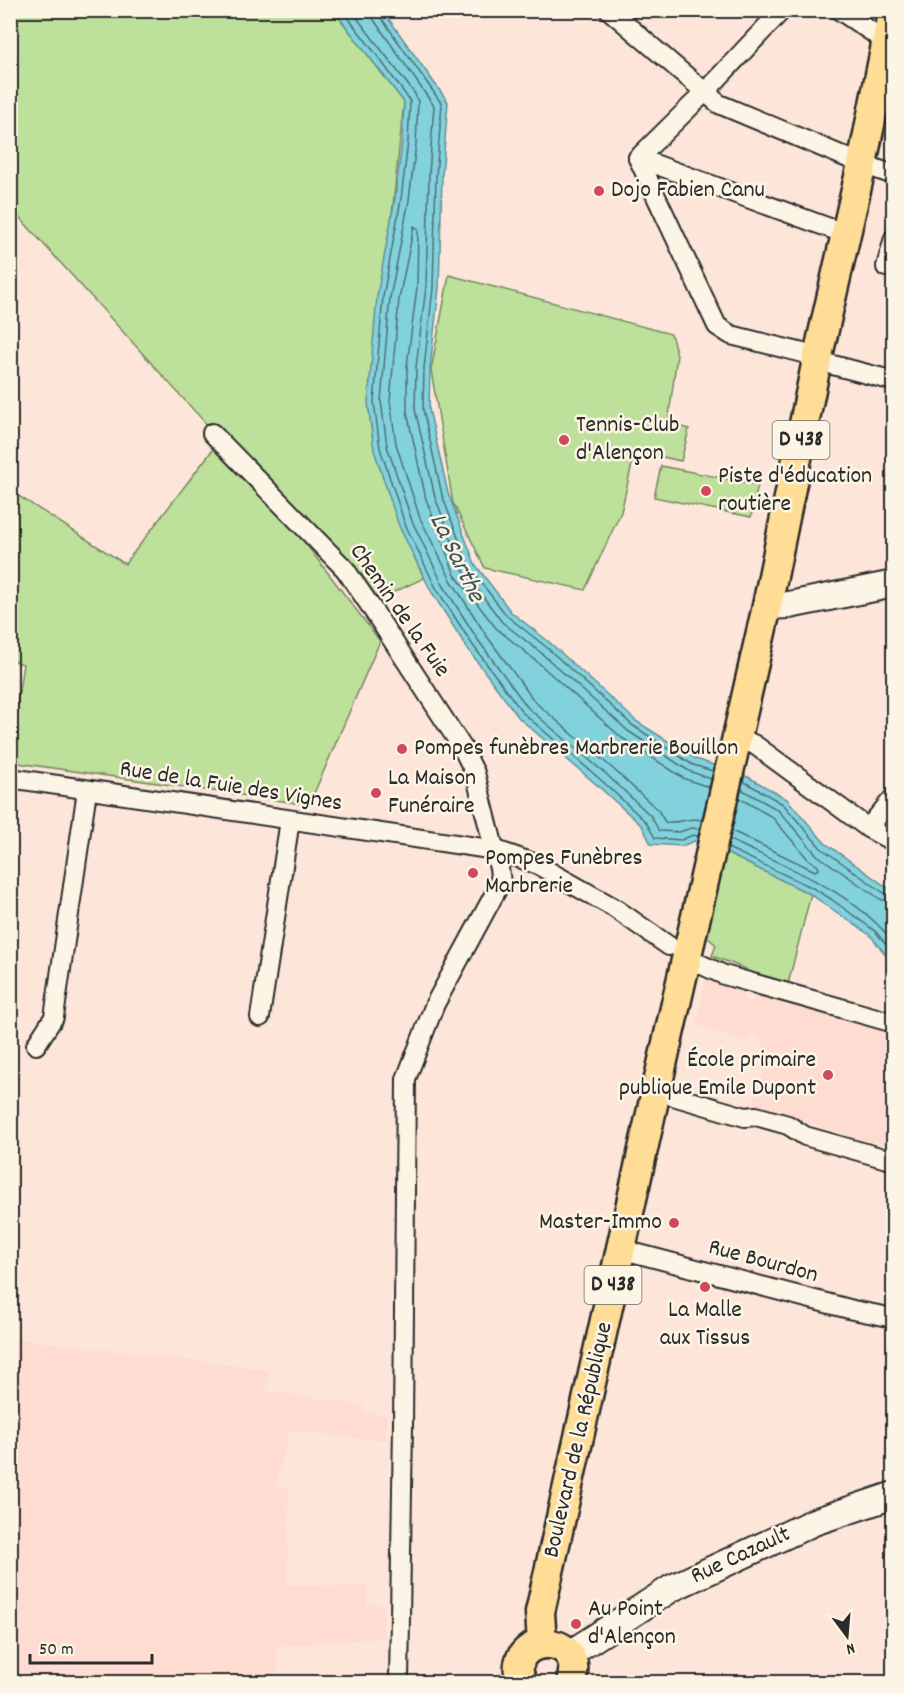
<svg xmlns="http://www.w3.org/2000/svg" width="904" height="1693" font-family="Dekko,sans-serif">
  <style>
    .built { fill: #fedcd1 }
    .green { fill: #bde19b; stroke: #748663; stroke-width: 1.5 }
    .water { fill: #82d2de; stroke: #5f8f96; stroke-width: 1.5 }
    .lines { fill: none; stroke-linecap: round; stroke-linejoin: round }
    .shore { stroke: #4e6e73; stroke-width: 1.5 }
    .street-casing { stroke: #2b2b2b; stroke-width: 22 }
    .secondary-casing { stroke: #2b2b2b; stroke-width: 30 }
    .primary-casing { stroke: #2b2b2b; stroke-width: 33 }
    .street { stroke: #fcf5e5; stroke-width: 18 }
    .secondary { stroke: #fcf5e5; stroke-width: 26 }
    .primary { stroke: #ffdd96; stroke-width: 28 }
    .poi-dot { fill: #d1495b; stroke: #fcf5e5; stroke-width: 2 }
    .labels { text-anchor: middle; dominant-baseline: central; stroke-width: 5; stroke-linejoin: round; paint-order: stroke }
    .shield { fill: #fcf5e5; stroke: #6a6863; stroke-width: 1.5 }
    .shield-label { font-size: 22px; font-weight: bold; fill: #2b2b2b }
    .poi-label { font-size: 24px; fill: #2b2b2b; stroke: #fcf5e5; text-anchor: start }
    .street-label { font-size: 24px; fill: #2b2b2b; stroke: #fcf5e5 }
    .water-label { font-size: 26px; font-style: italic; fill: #415558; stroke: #fcf5e5 }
  </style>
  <rect width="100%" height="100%" fill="#fde6d9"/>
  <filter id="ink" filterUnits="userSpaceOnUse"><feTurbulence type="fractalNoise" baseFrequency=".0167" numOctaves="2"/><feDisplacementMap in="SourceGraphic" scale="12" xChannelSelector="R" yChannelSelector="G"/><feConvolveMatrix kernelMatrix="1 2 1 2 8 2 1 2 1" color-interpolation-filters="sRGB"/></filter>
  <g filter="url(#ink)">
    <g class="built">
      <polygon points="706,978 745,990 744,1000 752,1003 756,993 893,1034 893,1148 760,1109 755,1104 754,1099 769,1051 762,1047 764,1038 752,1034 748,1042 696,1025"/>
      <polygon points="11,1338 269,1370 266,1391 363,1405 364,1413 386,1414 386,1440 362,1439 290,1430 275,1486 289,1487 287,1585 367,1586 367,1604 384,1605 383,1638 277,1646 278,1682 11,1682"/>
    </g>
    <g class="green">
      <path d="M 10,11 L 334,11 L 404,102 L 370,420 C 378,476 400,527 424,578 L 369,604 L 11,208 Z"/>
      <polygon points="449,275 671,334 677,355 668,423 689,429 681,461 635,451 621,512 585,590 485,568 453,503 431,370"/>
      <polygon points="214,448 299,535 380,641 309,805 11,762 11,745 23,664 11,660 11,491 125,564"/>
      <polygon points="661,466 758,485 751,517 654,497"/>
      <polygon points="724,852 811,894 788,984 745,972 746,969 712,956 716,945 706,936"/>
    </g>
    <polygon class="water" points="334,11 383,11 448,102 442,176 439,288 430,368 429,409 448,493 475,564 511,612 548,641 636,721 696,759 748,777 787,799 825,843 888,888 893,890 893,960 889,959 871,936 810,894 724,852 694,841 682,846 651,844 642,826 597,785 519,718 467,648 431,591 399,526 374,450 368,402 377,296 395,198 402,142 404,102"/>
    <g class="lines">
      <g class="shore">
        <polyline points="342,10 379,58 410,101 408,142 401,199 383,297 374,402 380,448 405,524 436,588 472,644 523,713 601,780 646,822 655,838 681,840 693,835 698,836"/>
        <polyline points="351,10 415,94 418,102 416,144 409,200 390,298 381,401 387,446 412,521 443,585 478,640 528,708 606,774 651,816 659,831 679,832 691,828 700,829"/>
        <polyline points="371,10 374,20 434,106 429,175 426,287 416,367 415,409 435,497 463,570 502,622 540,652 628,731 689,771 711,779"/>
        <polyline points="379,10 380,16 442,104 436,176 433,288 424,368 423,409 442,495 469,567 507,616 545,646 632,725 693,765 713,771"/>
        <polyline points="743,781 783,804 821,848 884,893 894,895"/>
        <polyline points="741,789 778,810 817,855 880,899 894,903"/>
        <path d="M 702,820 C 689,817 678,824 665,822 L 658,810 L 612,768 L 535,702 L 486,635 L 451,580 L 420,518 L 396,444 L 390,401 L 399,299 L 414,226 L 418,229 L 417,287 L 407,366 L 407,412 L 426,499 L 455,575 L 496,628 L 534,659 L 622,738 L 685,779 L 709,787"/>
        <polyline points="732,831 815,871 819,869 818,866 808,859 772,817 739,798"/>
        <path d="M 730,840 C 786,867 854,891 894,943"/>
        <polyline points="728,848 813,888 831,899 875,931 894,954"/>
      </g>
      <g class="street-casing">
        <g id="street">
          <polyline points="609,10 719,104 862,164 894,175"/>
          <polyline points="839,10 872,32 891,47"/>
          <polyline points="638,158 717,326 731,335 803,353 829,364 894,381"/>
          <polyline points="638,158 846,234"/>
          <polyline points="638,158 705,92 782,10"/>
          <polyline points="886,267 894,238"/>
          <polyline points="212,433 345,569 369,604 462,747 475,773 499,868 501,882 435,1004 406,1079 403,1425 399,1682"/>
          <polyline points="738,737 755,745 868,828 894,842"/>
          <polyline points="10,778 496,850 536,864 613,907 669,946"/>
          <polyline points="868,828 894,797"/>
          <polyline points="700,964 724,975 894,1023"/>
          <polyline points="260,1017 290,820"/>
          <polyline points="36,1045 54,1017 87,790"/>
          <polyline points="656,1091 745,1117 756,1116 788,1125 805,1136 894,1161"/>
          <polyline points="620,1249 853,1310 894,1318"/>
        </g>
      </g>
      <g class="secondary-casing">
        <g id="secondary">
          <polyline points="767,606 789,605 894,584"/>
          <polyline points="568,1655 672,1588 814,1522 894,1495"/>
        </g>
      </g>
      <g class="primary-casing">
        <g id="primary">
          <polyline points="542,1644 540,1612 656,1091 767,606 817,360 862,164 893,10"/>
          <path d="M 522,1682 C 501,1635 588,1628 571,1682"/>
        </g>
      </g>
      <use href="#street" class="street"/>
      <use href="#secondary" class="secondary"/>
      <use href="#primary" class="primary"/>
    </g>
  </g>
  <g class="poi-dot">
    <circle cx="599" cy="191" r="6"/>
    <circle cx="564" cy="440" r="6"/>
    <circle cx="706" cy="491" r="6"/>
    <circle cx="402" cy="749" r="6"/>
    <circle cx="376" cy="793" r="6"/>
    <circle cx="473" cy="873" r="6"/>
    <circle cx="828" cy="1075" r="6"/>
    <circle cx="674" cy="1223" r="6"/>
    <circle cx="705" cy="1287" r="6"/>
    <circle cx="576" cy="1624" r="6"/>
  </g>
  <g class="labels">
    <g class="shield">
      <rect x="772.5" y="421" width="57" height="38" rx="4.5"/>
      <rect x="584.5" y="1266" width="57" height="38" rx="4.5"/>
    </g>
    <g class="shield-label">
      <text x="801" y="440">D 438</text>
      <text x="613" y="1285">D 438</text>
    </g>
    <g class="poi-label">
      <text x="611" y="191">Dojo Fabien Canu</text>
      <text x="576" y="426">Tennis-Club<tspan x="576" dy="28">d'Alençon</tspan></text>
      <text x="718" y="477">Piste d'éducation<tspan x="718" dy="28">routière</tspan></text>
      <text x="414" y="749">Pompes funèbres Marbrerie Bouillon</text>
      <text x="388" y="779">La Maison<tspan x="388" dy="28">Funéraire</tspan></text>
      <text x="485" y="859">Pompes Funèbres<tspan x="485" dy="28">Marbrerie</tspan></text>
      <text x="816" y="1061" text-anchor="end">École primaire<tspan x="816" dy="28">publique Emile Dupont</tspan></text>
      <text x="662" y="1223" text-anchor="end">Master-Immo</text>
      <text x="705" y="1311" text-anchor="middle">La Malle<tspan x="705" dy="28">aux Tissus</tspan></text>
      <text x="588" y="1610">Au Point<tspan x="588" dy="28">d'Alençon</tspan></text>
    </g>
    <g class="street-label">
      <text transform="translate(399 611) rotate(55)">Chemin de la Fuie</text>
      <text transform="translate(231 787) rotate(9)">Rue de la Fuie des Vignes</text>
      <text transform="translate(763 1262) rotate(15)">Rue Bourdon</text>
      <text transform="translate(579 1440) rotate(-77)">Boulevard de la République</text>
      <text transform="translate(741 1556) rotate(-25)">Rue Cazault</text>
    </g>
    <g class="water-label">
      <text transform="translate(456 558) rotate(64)">La Sarthe</text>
    </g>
  </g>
  <rect width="904" height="1693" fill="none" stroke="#fcf5e5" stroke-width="36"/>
  <rect x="18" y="18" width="868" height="1657" fill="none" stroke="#2b2b2b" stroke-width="2" filter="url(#ink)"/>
  <g transform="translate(847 1636) rotate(164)" stroke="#fcf5e5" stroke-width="4.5" paint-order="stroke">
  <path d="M0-4.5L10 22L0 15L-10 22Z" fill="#2b2b2b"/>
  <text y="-9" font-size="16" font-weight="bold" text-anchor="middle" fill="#2b2b2b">N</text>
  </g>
  <path d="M30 1654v9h122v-9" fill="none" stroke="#2b2b2b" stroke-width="3"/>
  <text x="39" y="1654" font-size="18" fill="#2b2b2b" stroke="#fcf5e5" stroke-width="4.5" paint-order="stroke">50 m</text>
</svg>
